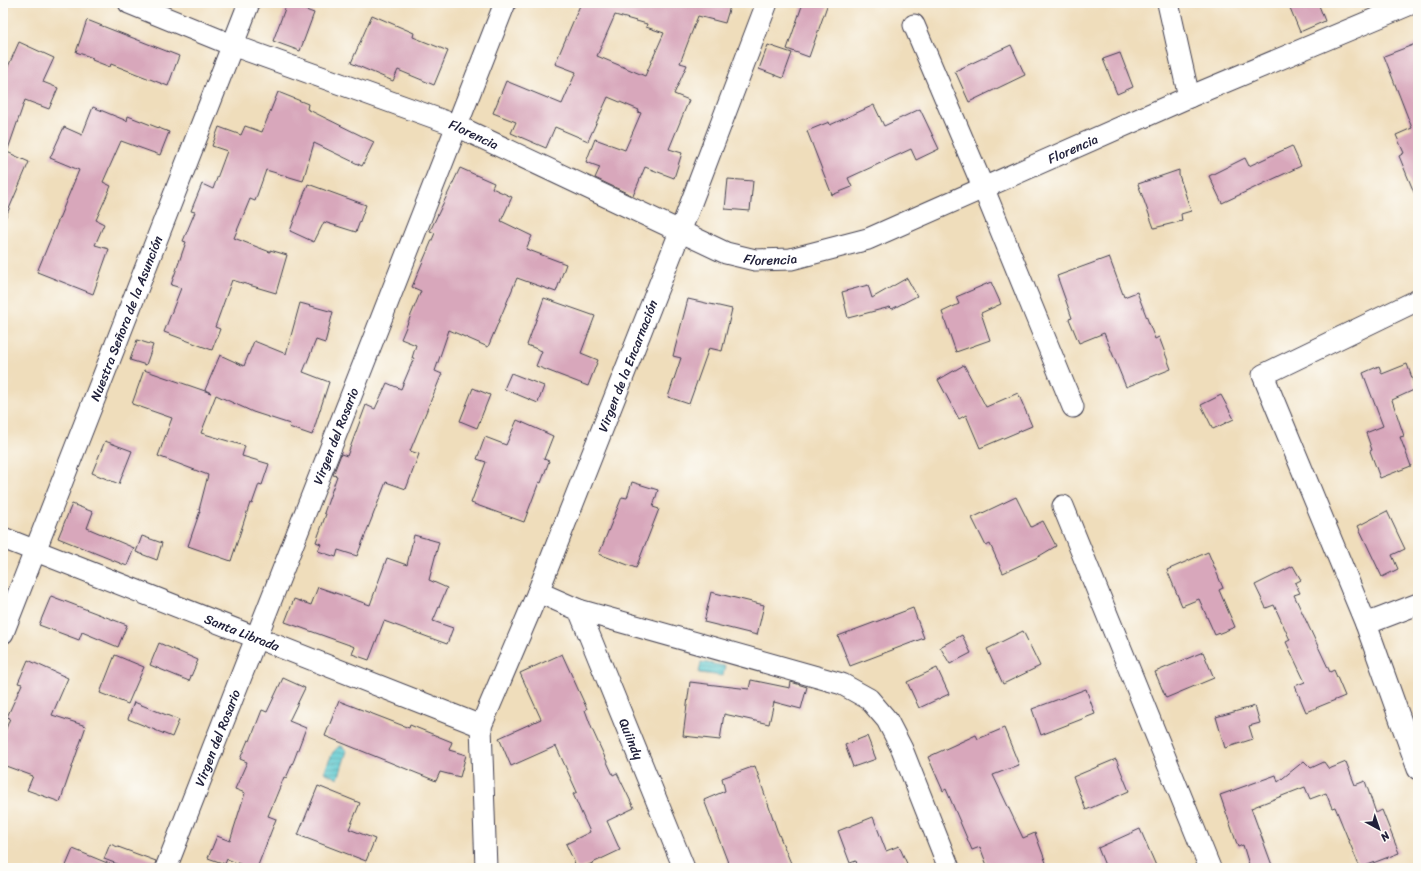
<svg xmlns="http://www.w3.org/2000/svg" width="1421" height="871" font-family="Sriracha,sans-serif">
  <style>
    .water { fill: url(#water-rules); stroke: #3e7484 }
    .building { fill: #d8a7bb; fill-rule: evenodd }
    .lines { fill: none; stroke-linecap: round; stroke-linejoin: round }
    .minor-casing { stroke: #413e4e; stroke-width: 23 }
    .minor { stroke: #fff; stroke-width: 21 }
    .labels { text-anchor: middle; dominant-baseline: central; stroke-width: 3; stroke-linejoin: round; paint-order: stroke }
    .street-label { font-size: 13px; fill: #22223b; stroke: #fdfcf7 }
  </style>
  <defs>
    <pattern id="water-rules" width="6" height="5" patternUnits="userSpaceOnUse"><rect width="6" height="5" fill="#5ac7cd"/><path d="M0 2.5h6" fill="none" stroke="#4aa1a8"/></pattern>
  </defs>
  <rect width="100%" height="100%" fill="#fdfcf7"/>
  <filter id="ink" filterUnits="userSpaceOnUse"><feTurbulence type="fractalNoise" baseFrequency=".025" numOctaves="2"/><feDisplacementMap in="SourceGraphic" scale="8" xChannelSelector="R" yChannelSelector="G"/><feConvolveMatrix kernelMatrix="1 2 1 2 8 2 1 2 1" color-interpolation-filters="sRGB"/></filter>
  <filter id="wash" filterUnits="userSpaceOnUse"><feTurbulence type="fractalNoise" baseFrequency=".012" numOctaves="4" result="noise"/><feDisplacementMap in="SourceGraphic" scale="16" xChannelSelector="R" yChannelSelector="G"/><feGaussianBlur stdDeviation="0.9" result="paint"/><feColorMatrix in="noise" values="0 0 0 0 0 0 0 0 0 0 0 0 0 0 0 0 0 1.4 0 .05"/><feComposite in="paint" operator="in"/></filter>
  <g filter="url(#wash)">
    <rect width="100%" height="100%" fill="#efddbb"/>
    <g class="water">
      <polygon points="701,662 725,666 723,676 699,673"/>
      <polygon points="339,746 342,746 347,751 338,779 324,772 333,752"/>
    </g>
    <g id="blocks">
      <g class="building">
        <polygon points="287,3 314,13 300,51 273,41"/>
        <path d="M 581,3 L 731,3 L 725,23 L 698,16 L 680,63 L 687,65 L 674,94 L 689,100 L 669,149 L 682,153 L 674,178 L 645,167 L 633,196 L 595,178 L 600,167 L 586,162 L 595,139 L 625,150 L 641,113 L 638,112 L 639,110 L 608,97 L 588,141 L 555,127 L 546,148 L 511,133 L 516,122 L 493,113 L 506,81 L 562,104 L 576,72 L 555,64 ZM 615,15 L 647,24 L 646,27 L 664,33 L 645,76 L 597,56 Z"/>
        <polygon points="803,3 828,3 809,57 787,49"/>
        <polygon points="1288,3 1318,3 1325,21 1300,32"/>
        <polygon points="372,15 414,33 413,37 448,51 434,85 398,70 393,81 351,63"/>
        <polygon points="87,20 179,56 168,86 111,64 110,67 92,60 93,58 76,52"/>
        <polygon points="19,42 54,58 43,82 58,88 49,109 25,100 7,152 29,162 3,223 3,78"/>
        <polygon points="1418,43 1418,202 1399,156 1404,153 1396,135 1412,128 1384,56"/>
        <polygon points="768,45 792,53 783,78 759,69"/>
        <polygon points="1011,45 1025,75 969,102 955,71"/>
        <polygon points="1120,53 1133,87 1117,94 1103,59"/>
        <polygon points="278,92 308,104 307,109 374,142 362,166 314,143 303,181 266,170 255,201 250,199 234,238 270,252 270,250 287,255 276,293 232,280 215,327 220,329 212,350 164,332 181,288 171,285 186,242 183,241 195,212 191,211 202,184 213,189 227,151 212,146 219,127 241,135 245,126 262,132"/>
        <polygon points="874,105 884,126 920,109 939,149 916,160 911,149 848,178 852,187 832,195 807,131 829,122 830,125"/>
        <polygon points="93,107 127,121 128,116 169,132 160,155 121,141 103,182 111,186 96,220 104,224 95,245 109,249 93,294 37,272 79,170 50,158 64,127 82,135"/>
        <polygon points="1292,146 1301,166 1222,203 1209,176 1245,158 1249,166"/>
        <polygon points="460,168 494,183 492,188 512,197 501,221 532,236 526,249 566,264 556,292 517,278 488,347 449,330 435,371 442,374 441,376 410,451 419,454 406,489 386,482 357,556 338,550 336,557 318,551 321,544 316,542 326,514 324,513 337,476 333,475 341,454 347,456 366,405 375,409 387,383 401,389 414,358 412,358 416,345 401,339 421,291 412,287 435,233 430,231"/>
        <polygon points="1179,170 1179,175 1191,211 1181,214 1182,221 1154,228 1138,184"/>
        <polygon points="728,179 753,181 750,211 725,209"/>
        <polygon points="308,184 366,205 356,232 324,222 314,242 290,231"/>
        <polygon points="1109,257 1124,297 1137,292 1155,339 1159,337 1171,369 1126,387 1104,333 1079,343 1069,319 1072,318 1057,276"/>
        <polygon points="907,278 917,296 892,309 890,307 848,318 842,292 868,285 872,298"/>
        <polygon points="991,282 1001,304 981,313 990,340 956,352 942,312 959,304 956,297"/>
        <polygon points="544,298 595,316 581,353 598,360 588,386 536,366 542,351 527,345"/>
        <polygon points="688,299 732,309 722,351 709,348 689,404 668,397 681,358 673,356"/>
        <polygon points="300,303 333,312 325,343 316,340 303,372 329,382 312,435 289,427 290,424 253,412 216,395 201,433 245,446 242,456 269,464 262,485 259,484 252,504 250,503 231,561 188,546 200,511 199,510 208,475 158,456 172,418 132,404 144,370 211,393 205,390 220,355 244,366 254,341 286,354"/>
        <polygon points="137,340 153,345 146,365 130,360"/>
        <polygon points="1407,364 1416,389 1392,400 1404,436 1400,437 1411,466 1380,478 1370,451 1372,450 1366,433 1383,426 1363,373 1379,366 1382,374"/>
        <polygon points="964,365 986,407 1018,393 1032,426 980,448 966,415 959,419 938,380"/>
        <polygon points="511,373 544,386 538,403 504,389"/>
        <polygon points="473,388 490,395 477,428 460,421"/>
        <polygon points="1221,395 1234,419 1213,429 1201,405"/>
        <polygon points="517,420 553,436 544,459 549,461 541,483 539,482 524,522 471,503 486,462 477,459 485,437 506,445"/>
        <polygon points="105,441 132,451 119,484 92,473"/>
        <polygon points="632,482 658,490 653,507 659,509 636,568 599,554 622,497 627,498"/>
        <polygon points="1016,497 1031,527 1043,521 1056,546 1036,558 1003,573 990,544 986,546 972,518"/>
        <polygon points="72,504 93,512 87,528 134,548 127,566 58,538"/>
        <polygon points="1387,511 1405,549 1392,555 1398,569 1382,577 1358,526"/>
        <polygon points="414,535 439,542 429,580 447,588 433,621 453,628 447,644 384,621 369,660 352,654 355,647 285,622 294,599 311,605 318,587 370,605 387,558 407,565"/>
        <polygon points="142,536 162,543 157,560 136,552"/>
        <polygon points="1208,552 1223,588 1219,590 1235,627 1215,635 1199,599 1182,606 1167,570"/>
        <polygon points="1293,566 1301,580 1295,583 1300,593 1294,595 1330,672 1334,670 1345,696 1306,712 1295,686 1305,682 1286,642 1290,640 1274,605 1266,608 1255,585"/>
        <polygon points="711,592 764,605 757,635 704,622"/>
        <polygon points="51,596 127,625 118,647 82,632 79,640 39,625"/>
        <polygon points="913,608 924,638 850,666 838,636"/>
        <polygon points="1023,631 1040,666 1003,684 987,649"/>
        <polygon points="962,635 971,653 950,664 940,647"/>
        <polygon points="159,643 198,660 189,681 150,665"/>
        <polygon points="1203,652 1214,678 1166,698 1155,672"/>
        <polygon points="562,654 587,709 585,710 592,729 613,775 617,773 634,808 607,821 620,850 582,868 577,868 566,844 590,832 573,794 577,792 556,746 511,766 499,738 541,719 520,673"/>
        <polygon points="115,655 144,667 128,704 100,693"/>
        <polygon points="28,660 68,678 52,715 86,726 60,802 27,790 33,776 3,765 3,737 10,718 7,717 22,684 18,683"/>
        <polygon points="937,668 949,694 919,708 907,682"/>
        <polygon points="283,678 305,688 289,721 306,728 294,760 286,778 284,777 268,816 276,819 257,868 250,868 227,859 225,864 208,858 217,836 230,841 245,793 235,789 247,762 240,759 248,740 250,741 262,710 267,712"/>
        <polygon points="751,680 790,688 791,682 807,687 801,709 774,702 769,724 724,714 720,740 683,736 690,682 749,689"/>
        <polygon points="1086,689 1095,714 1041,735 1032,709"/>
        <polygon points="339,701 409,728 410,725 452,742 449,750 466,755 460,777 440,772 436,781 325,736"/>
        <polygon points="134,702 179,720 172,737 128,719"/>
        <polygon points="1255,706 1260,723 1249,726 1253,739 1225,748 1216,717"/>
        <polygon points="1004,728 1019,765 993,775 1023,838 1035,833 1048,868 988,868 980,847 972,850 946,789 943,791 928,757 976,735 978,739"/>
        <polygon points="867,736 876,759 853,767 845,745"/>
        <polygon points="1116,759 1129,791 1086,810 1073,777"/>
        <polygon points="1304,761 1311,768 1324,762 1329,769 1346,762 1355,785 1365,781 1376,813 1382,810 1399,853 1360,868 1335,807 1332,808 1326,793 1310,799 1305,787 1251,808 1273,868 1250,868 1243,845 1238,847 1220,795 1276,775 1278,782"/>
        <polygon points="755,766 777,830 793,868 730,868 704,800 725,791 722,778"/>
        <polygon points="318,786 360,803 349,829 375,839 366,861 298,835"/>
        <polygon points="873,817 886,851 899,846 909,868 848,868 857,864 856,861 850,863 838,831"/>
        <polygon points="1140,829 1157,868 1106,868 1098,848"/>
        <polygon points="110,844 156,861 154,868 128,868 104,859"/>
        <polygon points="73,849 117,867 117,868 65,868"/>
      </g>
    </g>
  </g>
  <g filter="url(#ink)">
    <use href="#blocks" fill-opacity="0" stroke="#413e4e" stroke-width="1"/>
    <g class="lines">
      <g class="minor-casing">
        <g id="minor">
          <path id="s1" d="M 129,3 L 232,45 L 455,125 L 726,253 L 755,260 L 791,259 L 868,239 L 1189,97 L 1413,3"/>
          <polyline points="1168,3 1189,97"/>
          <polyline points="914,25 983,187 1073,407"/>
          <polyline points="1418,300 1263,375 1366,624 1418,769"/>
          <polyline points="1063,506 1210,868"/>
          <path id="s2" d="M 3,538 L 481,726"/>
          <polyline points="538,592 579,610 842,684 869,699 887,720 902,749 949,868"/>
          <path id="s3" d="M 579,610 L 684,868"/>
          <polyline points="1366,624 1418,604"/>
          <path id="s4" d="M 3,633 L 249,3"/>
          <path id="s5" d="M 166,868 L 505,3"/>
          <path id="s6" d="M 486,868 L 481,726 L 538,592 L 680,232 L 767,3"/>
        </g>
      </g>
      <use href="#minor" class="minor"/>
    </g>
  </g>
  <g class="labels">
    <g class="street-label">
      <text stroke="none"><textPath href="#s1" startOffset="369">Florencia</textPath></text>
      <text stroke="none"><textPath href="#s1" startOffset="1017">Florencia</textPath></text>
      <text stroke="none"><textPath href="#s1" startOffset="693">Florencia</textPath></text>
      <text stroke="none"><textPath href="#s4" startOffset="338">Nuestra Señora de la Asunción</textPath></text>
      <text stroke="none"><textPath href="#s6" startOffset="531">Virgen de la Encarnación</textPath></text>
      <text stroke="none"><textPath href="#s5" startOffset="464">Virgen del Rosario</textPath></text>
      <text stroke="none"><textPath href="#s2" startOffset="257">Santa Librada</textPath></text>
      <text stroke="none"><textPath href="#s5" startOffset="140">Virgen del Rosario</textPath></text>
      <text stroke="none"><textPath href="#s3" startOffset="139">Quiindy</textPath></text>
    </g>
  </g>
  <rect width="1421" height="871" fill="none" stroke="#fdfcf7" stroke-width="16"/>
  <g transform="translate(1379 829) rotate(140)" stroke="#fdfcf7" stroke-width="3" paint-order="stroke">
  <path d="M0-3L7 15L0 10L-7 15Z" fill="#22223b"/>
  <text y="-6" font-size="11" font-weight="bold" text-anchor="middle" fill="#22223b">N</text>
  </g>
</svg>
